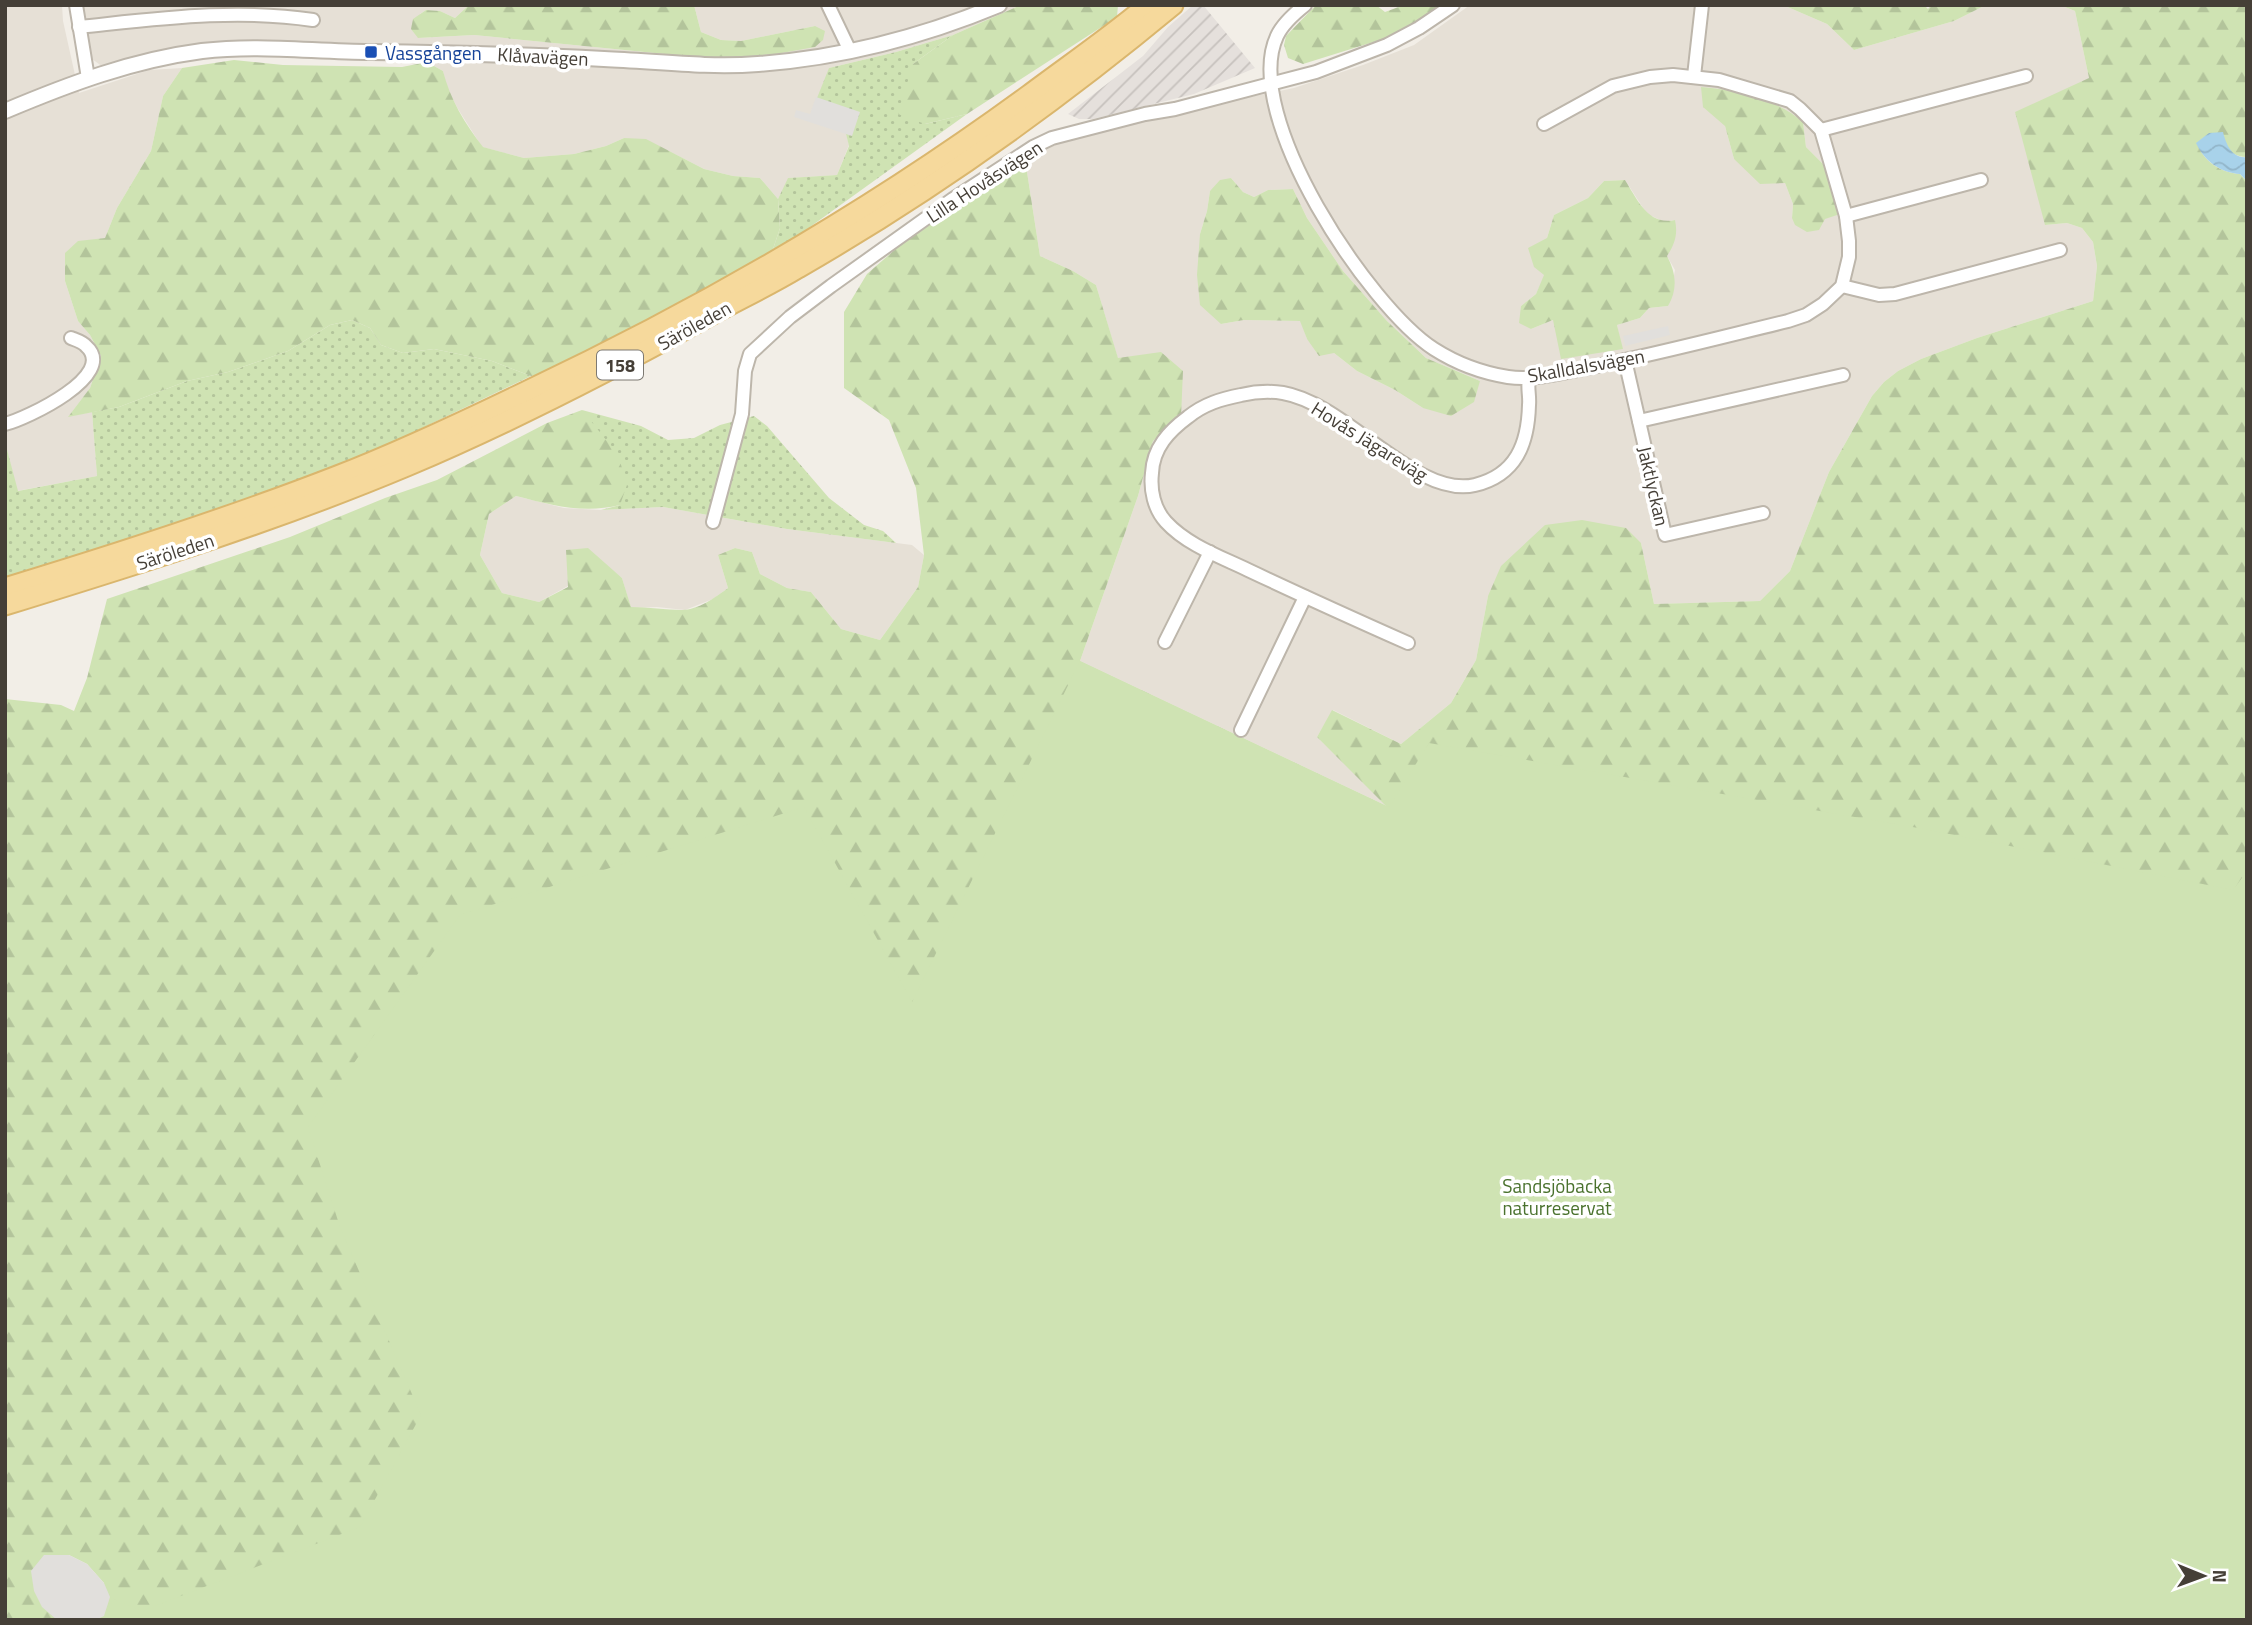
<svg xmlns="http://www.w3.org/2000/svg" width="2252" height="1625" font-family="'Titillium Web',sans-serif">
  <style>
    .residential { fill: #e6e0d6; fill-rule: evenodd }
    .industrial { fill: url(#industrial-furrows) }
    .grass { fill: url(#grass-dots) }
    .forest { fill: url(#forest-firs) }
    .green { fill: #cfe3b3 }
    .parking { fill: #e1dfdc }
    .water { fill: url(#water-waves) }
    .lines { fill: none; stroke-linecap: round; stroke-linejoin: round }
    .minor-casing { stroke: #bdb6ab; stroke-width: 16 }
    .tertiary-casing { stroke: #bdb6ab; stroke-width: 18 }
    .primary-casing { stroke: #dab66d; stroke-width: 23 }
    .minor { stroke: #fff; stroke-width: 12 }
    .tertiary { stroke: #fff; stroke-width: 14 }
    .primary { stroke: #f6d99c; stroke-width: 19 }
    .transit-dot { fill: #1a4fb4; stroke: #fff; stroke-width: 2.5 }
    .labels { text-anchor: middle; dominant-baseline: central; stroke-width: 7; stroke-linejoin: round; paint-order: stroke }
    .shield { fill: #fff; stroke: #7d7973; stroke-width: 2 }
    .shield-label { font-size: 18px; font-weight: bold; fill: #453f37 }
    .transit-label { font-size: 19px; fill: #164399; stroke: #fff; text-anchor: start }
    .street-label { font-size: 19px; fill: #453f37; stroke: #fff }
    .park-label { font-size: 19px; fill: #4a722e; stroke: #fff }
  </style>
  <defs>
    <pattern id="industrial-furrows" width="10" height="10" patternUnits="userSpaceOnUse" patternTransform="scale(1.75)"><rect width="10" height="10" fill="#e5e0dc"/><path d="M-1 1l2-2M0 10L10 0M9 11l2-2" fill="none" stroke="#c6c1bd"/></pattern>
    <pattern id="grass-dots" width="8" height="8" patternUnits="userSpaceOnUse" patternTransform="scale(1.75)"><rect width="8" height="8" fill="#cfe3b3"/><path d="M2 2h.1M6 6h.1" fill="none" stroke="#b3c49b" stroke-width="1.8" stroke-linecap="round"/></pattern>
    <pattern id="forest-firs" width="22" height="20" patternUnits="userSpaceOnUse" patternTransform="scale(1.75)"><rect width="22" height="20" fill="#cfe3b3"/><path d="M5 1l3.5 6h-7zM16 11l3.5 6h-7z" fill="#b3c49b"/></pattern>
    <pattern id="water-waves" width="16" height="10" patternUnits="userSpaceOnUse" patternTransform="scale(1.75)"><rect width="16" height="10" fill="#a8d2ea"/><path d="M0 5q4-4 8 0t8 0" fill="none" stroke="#92b5c9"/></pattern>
  </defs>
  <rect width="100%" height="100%" fill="#f2eee7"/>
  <g class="residential">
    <polygon points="5,5 62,5 63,21 79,93 149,70 182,68 163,96 151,151 117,208 105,238 94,240 65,281 78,321 90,335 101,356 90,388 69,416 92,412 97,476 17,491 5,442"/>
    <polygon points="83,5 469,5 455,18 440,11 426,10 420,14 419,38 474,35 675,55 723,58 775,54 815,26 741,41 721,40 701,32 694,5 1021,5 953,35 896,52 829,68 849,145 837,175 789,178 778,199 760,178 733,176 704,169 669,151 624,138 606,146 574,154 524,158 482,147 458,109 447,88 443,71 427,62 427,47 255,42 103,67 88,56"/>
    <path d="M 1470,5 L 1783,5 L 1827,24 L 1854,50 L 1954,21 L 1986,5 L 2060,5 L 2075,11 L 2089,78 L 2045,225 L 2067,223 L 2082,228 L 2093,242 L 2097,266 L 2093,301 L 1977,338 L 1921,359 L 1898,371 L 1884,382 L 1872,396 L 1829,472 L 1790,571 L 1760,601 L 1654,604 L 1641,543 L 1488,596 L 1476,660 L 1451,703 L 1401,744 L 1333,710 L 1317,737 L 1389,807 L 1080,661 L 1138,496 L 1153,441 L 1169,426 L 1136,356 L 1118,359 L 1096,285 L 1073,271 L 1040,256 L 1025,159 L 1068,139 L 1137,120 L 1294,88 L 1363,65 L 1414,45 ZM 1719,89 L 1770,101 L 1803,122 L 1806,147 L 1823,164 L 1792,218 L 1793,204 L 1785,183 L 1734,159 L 1725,126 ZM 1231,178 L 1243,192 L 1254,197 L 1268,190 L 1293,189 L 1307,218 L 1343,271 L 1387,321 L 1426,358 L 1480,381 L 1423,408 L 1395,390 L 1357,371 L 1334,353 L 1307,339 L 1301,321 L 1244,320 L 1221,324 L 1200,234 L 1207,211 L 1210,191 ZM 1625,180 L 1647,214 L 1665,222 L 1675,220 L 1667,256 L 1675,270 L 1668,306 L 1649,308 L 1640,318 L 1617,325 L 1622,349 L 1553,320 L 1531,329 L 1521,306 L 1536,294 L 1545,275 L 1547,238 L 1554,215 L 1588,198 L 1604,181 Z"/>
    <polygon points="516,496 564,508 601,510 663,507 787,529 912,545 924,555 918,587 880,640 841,629 811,592 787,588 760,574 752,552 735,548 718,555 728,588 713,599 685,610 657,607 631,608 622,578 606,565 539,602 502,593 480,555 489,514"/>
  </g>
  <polygon class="industrial" points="1193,5 1203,5 1255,68 1194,94 1093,119 1079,119 1068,114 1143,56 1168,27"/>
  <g class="grass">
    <polygon points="953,35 913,64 925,124 967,114 771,255 780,228 778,199 788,178 837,175 849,146 844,126 813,108 829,68 896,52"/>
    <polygon points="352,320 370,328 381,345 403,353 434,349 492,361 531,376 349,463 60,567 5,582 5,442 18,491 97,476 92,412 119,407 187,381 228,372 288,351 330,325"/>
    <polygon points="582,410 641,426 668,440 694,438 720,425 754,416 767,426 829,498 864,525 883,531 896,543 787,529 663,507 601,510 620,505"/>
  </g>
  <g class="forest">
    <polygon points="469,5 694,5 701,32 721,40 741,41 815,26 825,31 823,40 815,47 776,54 723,58 675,55 474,35 418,38 411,29 413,19 426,10 440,11 455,18"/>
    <polygon points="1021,5 1118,5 1117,17 967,114 925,124 898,114 913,64 953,35"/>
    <polygon points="1316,5 1376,5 1385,12 1404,5 1440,5 1428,15 1383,39 1303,64 1288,58 1284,45 1286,36"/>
    <polygon points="1783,5 1924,5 1928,9 1931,5 1986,5 1954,21 1854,50 1827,24"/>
    <path d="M 2060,5 L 2247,5 L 2247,157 C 2232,158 2219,142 2209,134 L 2197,143 C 2203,161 2221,173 2240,174 L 2247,181 L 2247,870 L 2243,883 L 2247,1620 L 912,1489 L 96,1620 L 104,1583 L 87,1564 L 69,1555 L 57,1620 L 5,1620 L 5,699 L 61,705 L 74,711 L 87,678 L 107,599 L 290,537 L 385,498 L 437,480 L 547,423 L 582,410 L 615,451 L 628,482 L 620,505 C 583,514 551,505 516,496 L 489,514 L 480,555 L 502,593 L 539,602 L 568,587 L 566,550 L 588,548 L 622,578 L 631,607 C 649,607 665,610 682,610 C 698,610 716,597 728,588 L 718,555 L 735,548 L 752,552 L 760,574 L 787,588 L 811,592 L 841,629 L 880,640 L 918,587 L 924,555 L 916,488 L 889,420 L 844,388 L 844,312 L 867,274 L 898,247 L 1025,159 L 1040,256 L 1073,271 L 1096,285 L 1118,358 L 1161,352 L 1183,371 L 1181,417 L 1153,441 L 1138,496 L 1080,661 L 1386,806 L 1317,737 L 1332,710 L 1401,744 L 1451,703 L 1476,660 L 1488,596 L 1501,566 L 1545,525 L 1582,520 L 1626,528 L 1641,543 L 1654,604 L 1760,601 L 1790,571 L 1829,472 L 1872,396 L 1884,382 L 1898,371 L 1921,359 L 1977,338 L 2093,301 L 2097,266 L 2093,242 L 2082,228 L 2067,223 L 2045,225 L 2015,112 L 2089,78 L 2075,11 Z"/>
    <path d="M 234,60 L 283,65 L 402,67 L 427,62 L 443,71 C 450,99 465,124 483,147 L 524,158 L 574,154 L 606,146 L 624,138 L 646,139 L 704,169 L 733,176 L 760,178 L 778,199 L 780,228 L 771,255 L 551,374 L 531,376 L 492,361 L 434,349 L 403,353 L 381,345 L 370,328 L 352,320 L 330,325 L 288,351 L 228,372 L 187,381 L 119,407 L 68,417 L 90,388 L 101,356 L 90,335 L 78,321 L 65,281 L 65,253 L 78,241 L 105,238 L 117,208 L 151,151 L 163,96 L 182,68 Z"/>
    <path d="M 1701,87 C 1737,90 1775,98 1803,122 L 1806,147 L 1823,164 L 1840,214 L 1825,219 L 1819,230 L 1807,232 L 1795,225 L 1792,218 L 1793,204 L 1785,183 L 1760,184 L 1734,159 L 1725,126 L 1703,107 Z"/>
    <polygon points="1231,178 1243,192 1254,197 1268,190 1293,189 1307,218 1343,271 1387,321 1426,358 1480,381 1474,402 1451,416 1423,408 1395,390 1357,371 1334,353 1319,356 1307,339 1300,321 1244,320 1221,324 1200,305 1197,275 1200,234 1207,211 1210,191 1220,180"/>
    <path d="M 1625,180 C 1637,199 1648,226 1675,220 C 1678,234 1675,244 1667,256 C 1676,273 1678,289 1668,306 L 1649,308 L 1640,318 L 1617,325 L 1623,349 L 1561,359 L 1553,320 L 1531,329 L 1519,323 L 1521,306 L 1536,294 L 1544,275 L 1534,267 L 1528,248 L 1547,238 L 1554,215 L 1588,198 L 1604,181 Z"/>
  </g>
  <polygon class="green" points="1080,661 1389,807 1429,743 1924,829 2233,890 2247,871 2247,1620 52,1620 82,1585 142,1611 360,1527 421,1415 340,1227 308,1127 460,915 804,807 912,1002"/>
  <g class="parking">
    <polygon points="816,97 860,112 852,136 794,117 796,110 810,114"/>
    <polygon points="1668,326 1670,335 1625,346 1623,336"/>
    <polygon points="44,1555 69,1555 87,1564 104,1583 110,1597 104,1616 96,1620 57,1620 42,1607 34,1591 31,1571"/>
  </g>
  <path class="water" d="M 2223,132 C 2226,144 2232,159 2247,157 L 2247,181 L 2240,174 C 2221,173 2204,161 2196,143 L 2209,133 Z"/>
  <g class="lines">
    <g class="minor-casing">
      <g id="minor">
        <polyline points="76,5 88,78"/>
        <polyline points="828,5 850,51"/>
        <path d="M 1305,5 C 1295,13 1282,25 1277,36 C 1240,115 1369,307 1434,349 C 1456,363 1483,373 1508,377 C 1536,381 1564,372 1592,367 C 1657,354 1722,337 1788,321 L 1806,315 L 1823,304 L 1842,286 L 1849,257 L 1849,241 L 1846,216 L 1821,130 L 1800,109 L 1790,101 L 1719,80 L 1673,75 L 1650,77 L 1613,86 L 1544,124"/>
        <path d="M 79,27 C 157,19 235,8 313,20"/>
        <polyline points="1694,76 1702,5"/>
        <polyline points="1821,130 2026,76"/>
        <polyline points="1846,216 1981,180"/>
        <polyline points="1842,286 1879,295 1895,294 2060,250"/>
        <polyline points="1625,360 1665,535 1763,513"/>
        <polyline points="1639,421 1843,375"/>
        <path d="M 5,424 C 26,419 119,375 86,346 C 83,342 76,340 71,338"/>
        <polyline points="713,522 742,414 745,371 750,354 790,317 831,286 953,199 1033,147 1052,138 1145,114 1175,109 1316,72 1387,45 1419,28 1453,5"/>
        <polyline points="1165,642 1210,552"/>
        <path d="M 1408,643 C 1354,619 1301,595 1248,570 C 1221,557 1187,545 1166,522 C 1154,509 1150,490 1152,473 C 1153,448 1169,431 1188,417 C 1204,404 1221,399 1241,395 C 1254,392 1270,391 1283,393 C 1347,404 1416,499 1475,485 C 1516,475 1528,444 1529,405 C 1530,396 1527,388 1529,379"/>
        <polyline points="1241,730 1305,597"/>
      </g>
    </g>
    <g class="tertiary-casing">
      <path id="tertiary" d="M 5,111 C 69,84 133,60 202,51 C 259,44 314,52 371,52 C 449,53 526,55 604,59 C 655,61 706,68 758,64 C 840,58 922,37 999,5"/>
    </g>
    <g class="primary-casing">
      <g id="primary">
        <path d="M 5,588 C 117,554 229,518 337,476 C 402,451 465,421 527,391 C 703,308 872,210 1029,95 C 1069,65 1110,37 1148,5"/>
        <path d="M 5,605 C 141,563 276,521 407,466 C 511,422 612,370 711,315 C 740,299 770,285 798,268 C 930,192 1056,102 1173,5"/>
      </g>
    </g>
    <use href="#minor" class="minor"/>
    <use href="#tertiary" class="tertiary"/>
    <use href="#primary" class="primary"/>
  </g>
  <rect class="transit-dot" x="364" y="45" width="14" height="14" rx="3.5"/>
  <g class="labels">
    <rect class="shield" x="597" y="350.5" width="46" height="29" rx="5"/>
    <g class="shield-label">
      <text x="620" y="365">158</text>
    </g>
    <g class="transit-label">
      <text x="385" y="52">Vassgången</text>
    </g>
    <g class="street-label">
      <text transform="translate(543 56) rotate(3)">Klåvavägen</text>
      <text transform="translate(984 181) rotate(-33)">Lilla Hovåsvägen</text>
      <text transform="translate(694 325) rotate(-29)">Säröleden</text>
      <text transform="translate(1586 365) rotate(-10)">Skalldalsvägen</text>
      <text transform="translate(1370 441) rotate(32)">Hovås Jägareväg</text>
      <text transform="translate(1654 486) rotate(77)">Jaktlyckan</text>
      <text transform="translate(175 551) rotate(-18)">Säröleden</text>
    </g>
    <g class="park-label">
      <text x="1557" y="1185">Sandsjöbacka<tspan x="1557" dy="22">naturreservat</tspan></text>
    </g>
  </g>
  <rect width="2252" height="1625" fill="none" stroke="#453f37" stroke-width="14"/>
  <g transform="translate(2203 1576) rotate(91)" stroke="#ffffff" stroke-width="5" paint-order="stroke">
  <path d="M0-5L12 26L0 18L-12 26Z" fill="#453f37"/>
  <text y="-10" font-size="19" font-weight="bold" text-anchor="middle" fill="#453f37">N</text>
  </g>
</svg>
